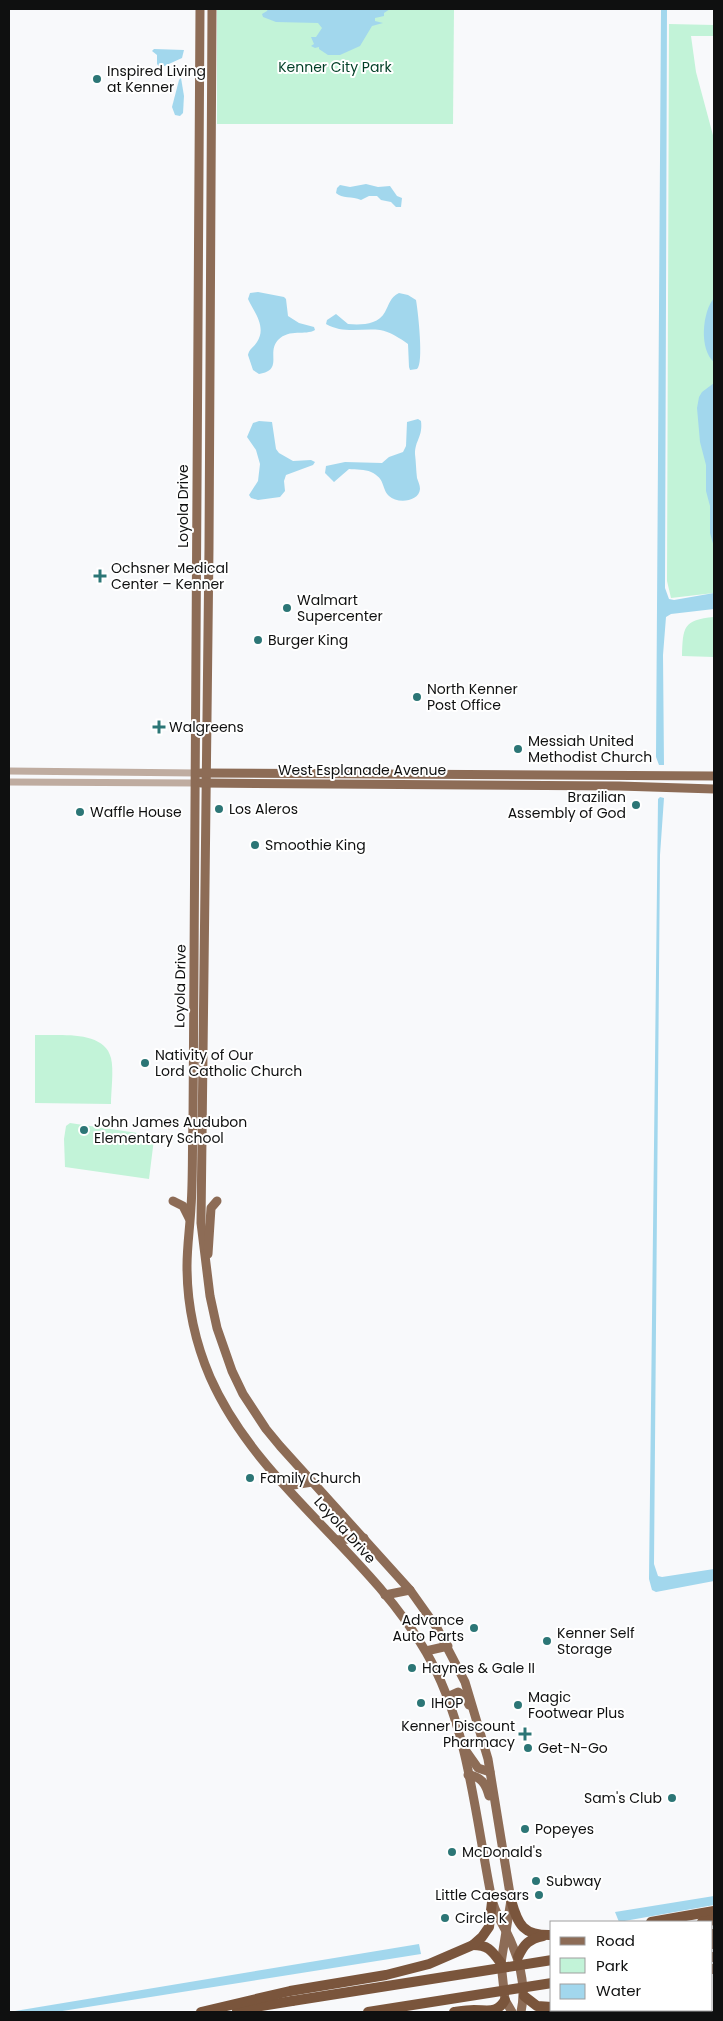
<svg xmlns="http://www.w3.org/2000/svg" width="723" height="2021" font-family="Poppins,sans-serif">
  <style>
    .green { fill: #c2f3d8 }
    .water { fill: #a2d7ed }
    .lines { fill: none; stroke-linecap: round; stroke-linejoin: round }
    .minor { stroke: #bfaca0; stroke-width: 7 }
    .major { stroke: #8d6c56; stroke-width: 9 }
    .highway { stroke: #7a553c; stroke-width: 10 }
    .highway-bridge { stroke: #7a553c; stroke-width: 10 }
    .poi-dot { fill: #2c7676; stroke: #fff; stroke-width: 2 }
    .labels { text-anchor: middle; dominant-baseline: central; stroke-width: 4; stroke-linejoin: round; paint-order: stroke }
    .park-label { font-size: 14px; fill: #003e26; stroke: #fff }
    .poi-label { font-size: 14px; fill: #0f1010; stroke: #fff; text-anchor: start }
    .street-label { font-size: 14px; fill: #0f1010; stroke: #fff }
  </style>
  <rect width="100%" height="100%" fill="#f8f9fb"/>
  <g class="green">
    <polygon points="217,9 454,9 453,124 217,124"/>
    <polygon points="669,24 714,25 714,36 691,36 696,72 714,139 714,593 671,598 667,581"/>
    <path d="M 714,617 L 714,657 L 682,656 C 683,627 683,620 714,617 Z"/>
    <path d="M 35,1035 C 57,1036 104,1029 111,1058 C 114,1070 111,1091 111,1104 L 35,1103 Z"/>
    <polygon points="70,1123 151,1135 154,1139 149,1179 65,1167 64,1139 66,1126"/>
  </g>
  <g class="water">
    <polygon points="268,9 390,9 384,13 384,16 375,18 375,21 383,23 372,26 360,46 340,55 328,55 319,49 319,47 315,48 311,46 314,44 311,37 316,37 322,28 318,23 276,22 263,17 262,14 267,11"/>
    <polygon points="661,9 667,9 665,588 669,599 674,600 714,593 714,609 671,614 666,617 663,655 664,765 659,765 656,757"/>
    <polygon points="154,49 184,50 182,58 160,68 157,64 157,55 152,51"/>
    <polygon points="181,78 184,96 183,113 180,116 175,115 172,107 179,80"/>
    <path d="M 366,184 L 378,187 L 390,186 L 397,196 L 402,198 L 401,207 L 396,207 L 391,202 L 381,200 L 377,196 L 369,196 L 361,200 C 352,196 342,199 336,193 L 337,188 L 340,185 L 350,187 Z"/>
    <path d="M 258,292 L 284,297 L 286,299 L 288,316 L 299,323 L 314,327 L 315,330 C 305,336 290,328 278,340 C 266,353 284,370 259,374 L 253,370 L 248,355 C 249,349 254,347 257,342 C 267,327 254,312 248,299 L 250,293 Z"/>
    <path d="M 399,293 L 408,295 L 416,300 C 418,311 424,364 417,369 L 410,370 L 409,367 L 408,344 C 401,339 389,331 380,330 C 362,328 343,334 326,324 L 327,320 L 336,314 L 348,324 C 361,325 378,325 385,312 C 389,305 390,297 399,293 Z"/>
    <path d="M 714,298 L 714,362 C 699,350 702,312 714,298 Z"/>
    <polygon points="714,383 714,547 710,533 710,506 706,491 706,465 700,442 697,408 699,397 702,392"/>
    <path d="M 418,419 L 421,421 C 423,437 415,440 415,454 C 416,462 416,470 417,478 C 418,481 420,485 420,489 C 419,502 397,504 389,496 C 381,488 386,479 371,472 C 365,469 356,470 349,469 L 334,482 L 325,473 L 326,466 L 345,462 L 382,463 L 389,457 L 403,452 L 406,446 L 407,422 Z"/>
    <polygon points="259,421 272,422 276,449 279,453 293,461 311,460 315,462 313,465 286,475 284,481 285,491 280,497 258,500 251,498 249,495 258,481 260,464 256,450 247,437 253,423"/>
    <polygon points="660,797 664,798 660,855 654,1564 658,1576 662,1577 714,1569 714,1581 656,1592 652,1590 649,1579 658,799"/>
    <polygon points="714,1896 714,1905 619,1922 615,1912"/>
    <polygon points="419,1944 421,1954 56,2012 9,2012"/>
  </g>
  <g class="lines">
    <g class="minor">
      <polyline points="9,771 196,773"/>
      <polyline points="9,782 195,783"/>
    </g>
    <g class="major">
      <path d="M 200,9 L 193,1123 C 192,1151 193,1179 191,1207 C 190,1227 187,1246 187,1266 C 187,1304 195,1342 210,1377 C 258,1486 368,1551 426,1652 C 468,1724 475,1815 491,1895 C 493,1909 500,1920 506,1931 C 519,1957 527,1985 521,2012"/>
      <polyline points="212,9 209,548 201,1223 210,1296 217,1328 232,1371 243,1394 266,1429 280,1446 410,1590 437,1628 465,1682 488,1759 511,1900 501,1963 505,2000 512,2012"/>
      <polyline points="201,773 714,776"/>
      <polyline points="201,783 619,786 714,789"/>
      <polyline points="173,1201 183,1206 189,1218"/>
      <polyline points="208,1254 211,1208 217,1201"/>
      <polyline points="287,1486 312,1482"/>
      <polyline points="336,1540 364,1538"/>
      <polyline points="385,1595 410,1590"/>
      <polyline points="426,1651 448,1646"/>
      <polyline points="447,1697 458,1692 465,1697 469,1705"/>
      <polyline points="466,1751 478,1768 490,1772"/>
      <path d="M 468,1775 C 481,1776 486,1784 489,1796"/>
    </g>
    <g class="highway">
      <path d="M 511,1900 C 518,1925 523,1936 552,1935"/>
      <polyline points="651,1922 714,1911"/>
      <polyline points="702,1922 714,1920"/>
      <polyline points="712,1934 714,1934"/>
      <polyline points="712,1944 714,1944"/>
      <path d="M 473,1945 C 489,1945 492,1951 501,1963"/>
      <path d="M 518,1957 C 524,1944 529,1939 543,1936"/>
      <polyline points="712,1957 714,1957"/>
      <polyline points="712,1969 714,1969"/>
      <polyline points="524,1996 537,2006 552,2007"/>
      <polyline points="237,2010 292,2001"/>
      <polyline points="201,2012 290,1991 386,1975 429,1964 473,1945 482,1937 489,1927 492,1902"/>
      <path d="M 454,2012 C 461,2011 467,2010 474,2010 C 488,2010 497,2014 505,2000"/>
      <polyline points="580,2012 582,2010"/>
    </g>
    <g class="highway-bridge">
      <polyline points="292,2001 552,1960"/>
      <polyline points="368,2012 552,1983"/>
    </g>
  </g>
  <g class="poi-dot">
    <circle cx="97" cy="79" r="5"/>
    <path d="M97.5 568.5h5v5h5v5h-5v5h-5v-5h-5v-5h5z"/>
    <circle cx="287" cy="608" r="5"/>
    <circle cx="258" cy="640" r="5"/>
    <circle cx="417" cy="697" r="5"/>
    <path d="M156.5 719.5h5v5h5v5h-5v5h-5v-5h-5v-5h5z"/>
    <circle cx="518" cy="749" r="5"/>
    <circle cx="636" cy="805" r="5"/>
    <circle cx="219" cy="809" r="5"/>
    <circle cx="80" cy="812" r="5"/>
    <circle cx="255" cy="845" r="5"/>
    <circle cx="145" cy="1063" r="5"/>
    <circle cx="84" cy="1130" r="5"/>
    <circle cx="250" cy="1478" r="5"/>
    <circle cx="474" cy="1628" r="5"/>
    <circle cx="547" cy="1641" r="5"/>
    <circle cx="412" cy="1668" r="5"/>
    <circle cx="421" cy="1703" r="5"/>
    <circle cx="518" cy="1705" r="5"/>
    <path d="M522.5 1726.5h5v5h5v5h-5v5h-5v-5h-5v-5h5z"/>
    <circle cx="528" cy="1748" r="5"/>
    <circle cx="672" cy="1798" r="5"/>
    <circle cx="525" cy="1829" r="5"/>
    <circle cx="452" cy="1852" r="5"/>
    <circle cx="536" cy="1881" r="5"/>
    <circle cx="539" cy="1895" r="5"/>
    <circle cx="445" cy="1918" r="5"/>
  </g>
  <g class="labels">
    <g class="park-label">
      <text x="335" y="67">Kenner City Park</text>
    </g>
    <g class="poi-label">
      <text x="107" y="71">Inspired Living<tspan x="107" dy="16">at Kenner</tspan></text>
      <text x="111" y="568">Ochsner Medical<tspan x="111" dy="16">Center – Kenner</tspan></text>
      <text x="297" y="600">Walmart<tspan x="297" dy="16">Supercenter</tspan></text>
      <text x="268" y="640">Burger King</text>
      <text x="427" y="689">North Kenner<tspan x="427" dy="16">Post Office</tspan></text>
      <text x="169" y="727">Walgreens</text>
      <text x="528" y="741">Messiah United<tspan x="528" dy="16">Methodist Church</tspan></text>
      <text x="626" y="797" text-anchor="end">Brazilian<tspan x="626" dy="16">Assembly of God</tspan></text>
      <text x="229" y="809">Los Aleros</text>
      <text x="90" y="812">Waffle House</text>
      <text x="265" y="845">Smoothie King</text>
      <text x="155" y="1055">Nativity of Our<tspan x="155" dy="16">Lord Catholic Church</tspan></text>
      <text x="94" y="1122">John James Audubon<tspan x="94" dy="16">Elementary School</tspan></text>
      <text x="260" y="1478">Family Church</text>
      <text x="464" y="1620" text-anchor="end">Advance<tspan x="464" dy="16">Auto Parts</tspan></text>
      <text x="557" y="1633">Kenner Self<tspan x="557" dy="16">Storage</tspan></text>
      <text x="422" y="1668">Haynes &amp; Gale II</text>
      <text x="528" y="1697">Magic<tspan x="528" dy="16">Footwear Plus</tspan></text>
      <text x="431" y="1703">IHOP</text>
      <text x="515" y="1726" text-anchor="end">Kenner Discount<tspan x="515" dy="16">Pharmacy</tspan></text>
      <text x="538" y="1748">Get-N-Go</text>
      <text x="662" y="1798" text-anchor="end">Sam's Club</text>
      <text x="535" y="1829">Popeyes</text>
      <text x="462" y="1852">McDonald's</text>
      <text x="546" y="1881">Subway</text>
      <text x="529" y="1895" text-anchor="end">Little Caesars</text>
      <text x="455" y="1918">Circle K</text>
    </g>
    <g class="street-label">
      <text transform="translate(183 506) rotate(-90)">Loyola Drive</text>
      <text x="362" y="770">West Esplanade Avenue</text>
      <text transform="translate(180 986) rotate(-89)">Loyola Drive</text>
      <text transform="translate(345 1530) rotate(48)">Loyola Drive</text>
    </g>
  </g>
  <rect width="723" height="2021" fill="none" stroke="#0f1010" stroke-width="20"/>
  <rect x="550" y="1921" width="162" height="90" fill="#ffffff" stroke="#9f9f9f"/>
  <rect x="560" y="1937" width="25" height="8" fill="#8d6c56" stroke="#9f9f9f"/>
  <text x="596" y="1946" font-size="15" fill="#0f1010">Road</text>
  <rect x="560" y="1958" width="25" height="15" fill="#c2f3d8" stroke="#9f9f9f"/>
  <text x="596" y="1971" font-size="15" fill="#0f1010">Park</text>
  <rect x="560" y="1984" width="25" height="15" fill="#a2d7ed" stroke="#9f9f9f"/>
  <text x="596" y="1996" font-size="15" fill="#0f1010">Water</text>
</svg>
